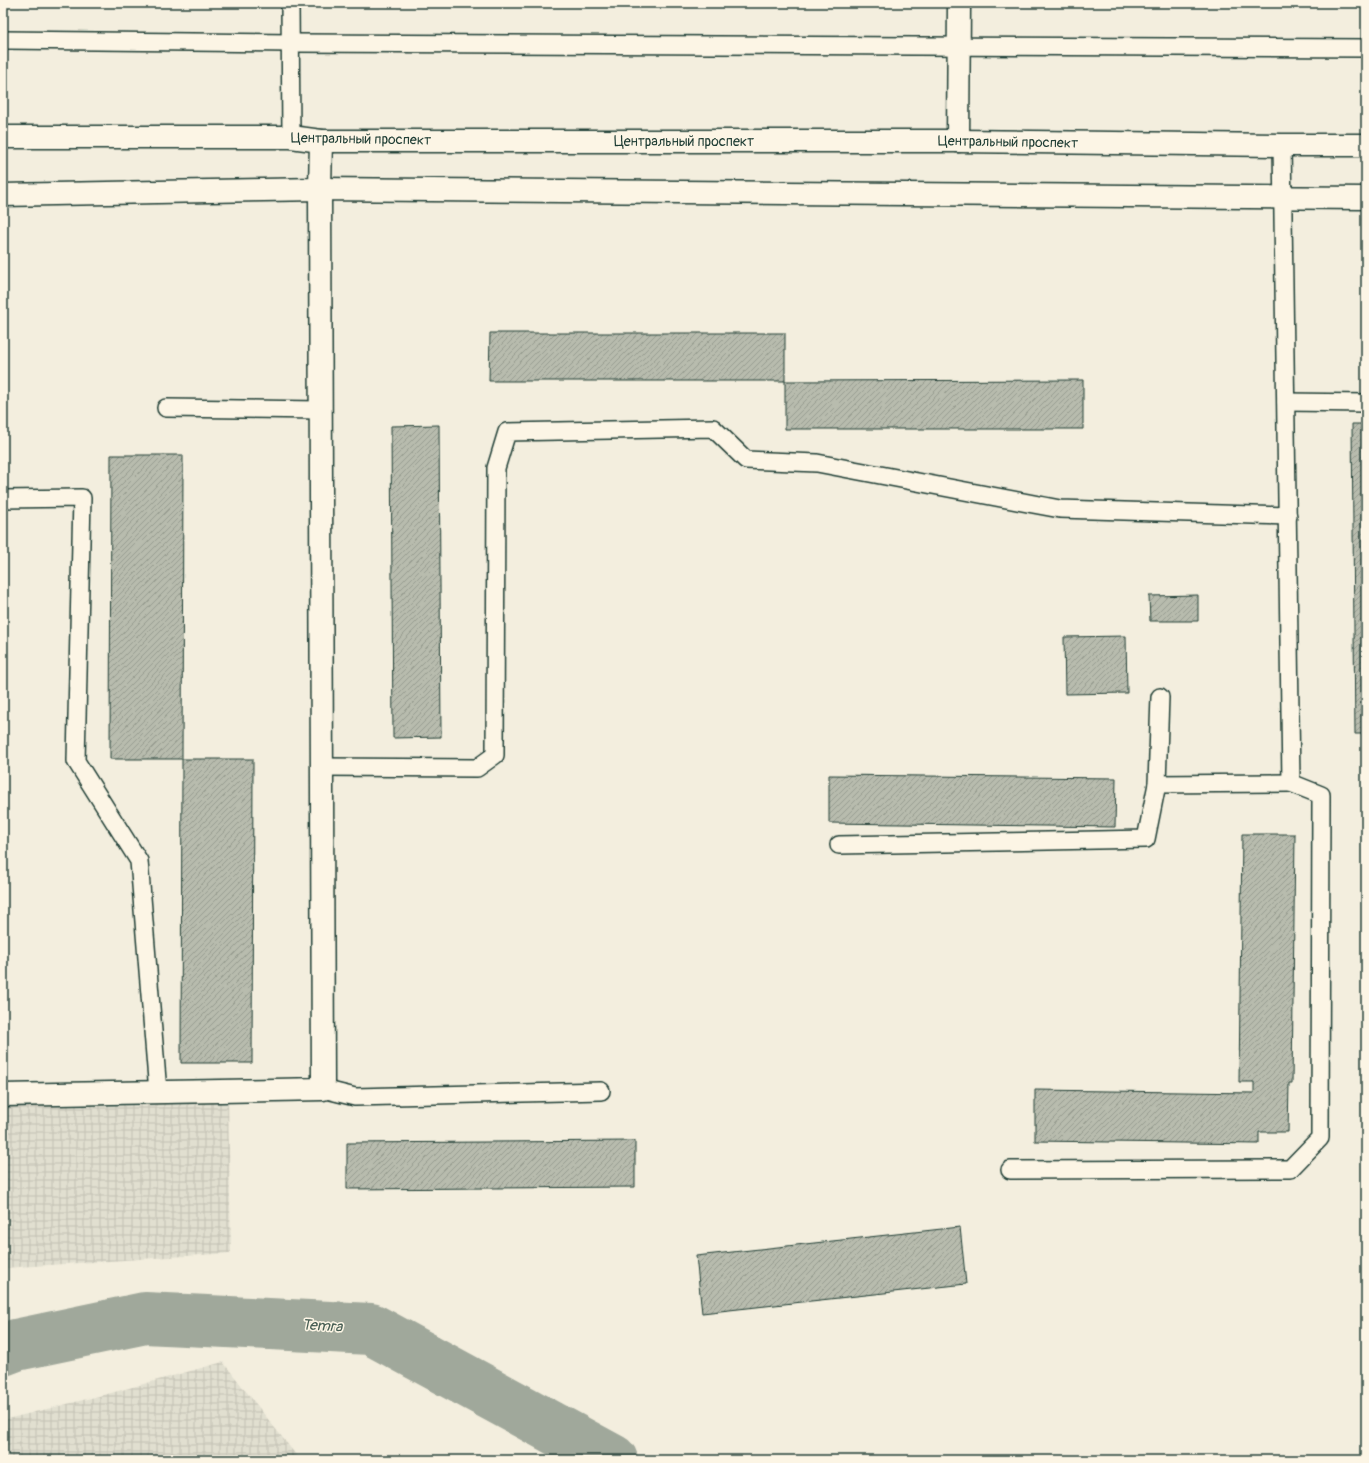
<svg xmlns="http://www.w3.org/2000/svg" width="1369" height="1463" font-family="Pangolin,sans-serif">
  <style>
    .industrial { fill: url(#industrial-grid) }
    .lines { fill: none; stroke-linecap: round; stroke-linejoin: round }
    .river { stroke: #a0a89b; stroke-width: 52 }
    .building { fill: url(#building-hatch); stroke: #1f3d34 }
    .service-casing { stroke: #1f3d34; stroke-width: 20 }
    .minor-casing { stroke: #1f3d34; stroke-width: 25 }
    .tertiary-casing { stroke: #1f3d34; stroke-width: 25 }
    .service { stroke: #fcf5e5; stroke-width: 17 }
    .minor { stroke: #fcf5e5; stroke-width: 22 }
    .tertiary { stroke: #fcf5e5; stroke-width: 22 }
    .labels { text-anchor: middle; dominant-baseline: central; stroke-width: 3; stroke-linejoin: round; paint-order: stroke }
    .street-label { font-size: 14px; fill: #1f3d34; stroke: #fcf5e5 }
    .water-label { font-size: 15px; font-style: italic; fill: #465d53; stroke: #fcf5e5 }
  </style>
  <defs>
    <pattern id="industrial-grid" width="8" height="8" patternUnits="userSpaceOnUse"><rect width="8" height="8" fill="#e1dfd0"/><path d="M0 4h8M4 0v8" fill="none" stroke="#c1c0b3"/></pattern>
    <pattern id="building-hatch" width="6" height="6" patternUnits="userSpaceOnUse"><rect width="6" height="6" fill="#b8bcae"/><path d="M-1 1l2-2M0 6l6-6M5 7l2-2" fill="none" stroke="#959a8e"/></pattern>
  </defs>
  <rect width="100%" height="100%" fill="#f3eede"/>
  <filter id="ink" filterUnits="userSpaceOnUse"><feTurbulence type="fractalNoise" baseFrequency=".025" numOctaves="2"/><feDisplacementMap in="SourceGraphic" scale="8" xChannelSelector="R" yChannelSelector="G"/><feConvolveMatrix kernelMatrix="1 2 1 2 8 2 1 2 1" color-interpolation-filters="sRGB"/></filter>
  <g filter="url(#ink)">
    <g class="industrial">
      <polygon points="228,1098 231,1253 3,1268 3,1105"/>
      <polygon points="223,1362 300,1460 3,1460 3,1420 111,1393"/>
    </g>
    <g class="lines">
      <polyline class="river" points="3,1350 16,1345 145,1318 371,1329 612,1460"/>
    </g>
    <g class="building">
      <polygon points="490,333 785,333 785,381 489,381"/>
      <polygon points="1083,380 1083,429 785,429 785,381"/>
      <polygon points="1352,424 1366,424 1366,734 1355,734"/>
      <polygon points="439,425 441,737 393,738 391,426"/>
      <polygon points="111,455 183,455 182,759 110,759"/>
      <polygon points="1198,595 1198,621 1150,621 1149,596"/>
      <polygon points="1126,636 1127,693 1065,694 1064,637"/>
      <polygon points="182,759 253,759 252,1063 181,1063"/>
      <polygon points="829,775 1116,778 1115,827 829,823"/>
      <polygon points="1242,834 1295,834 1292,1083 1289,1083 1288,1132 1259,1132 1259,1144 1035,1141 1035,1090 1254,1093 1254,1082 1239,1082"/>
      <polygon points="635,1141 635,1187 347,1189 347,1143"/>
      <polygon points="960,1227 966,1284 702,1313 696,1256"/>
    </g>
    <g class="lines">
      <g class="service-casing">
        <g id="service">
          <polyline points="290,3 291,137"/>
          <polyline points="3,40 291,43 1366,48"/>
          <polyline points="1286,402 1366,403"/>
          <polyline points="166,408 320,410"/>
          <polyline points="3,499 82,498 76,761 139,861 158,1092"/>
          <polyline points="322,767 477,768 495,755 496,468 507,432 713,428 746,460 817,463 1060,509 1288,516"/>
          <polyline points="1157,784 1160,697"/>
          <polyline points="839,845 1146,839 1157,784 1291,783"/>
          <polyline points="323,1089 355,1097 601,1091"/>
          <polyline points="1010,1170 1290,1169 1320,1138 1321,795 1291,783 1282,145"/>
        </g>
      </g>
      <g class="minor-casing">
        <g id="minor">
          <polyline points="958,141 959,3"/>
          <polyline points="3,1095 323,1089 320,189 321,141"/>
        </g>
      </g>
      <g class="tertiary-casing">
        <g id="tertiary">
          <polyline points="3,137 291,137 321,141 958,141 1282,145 1366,145"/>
          <polyline points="3,195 320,189 1366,198"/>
        </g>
      </g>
      <use href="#service" class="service"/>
      <use href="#minor" class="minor"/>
      <use href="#tertiary" class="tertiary"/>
    </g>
  </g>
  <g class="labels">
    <g class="street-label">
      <text transform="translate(361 139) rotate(1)">Центральный проспект</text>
      <text x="684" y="141">Центральный проспект</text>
      <text transform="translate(1008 142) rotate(1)">Центральный проспект</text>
    </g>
    <g class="water-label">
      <text transform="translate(322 1326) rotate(3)">Temra</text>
    </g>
  </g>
  <rect width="1369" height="1463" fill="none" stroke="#fcf5e5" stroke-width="16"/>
  <rect x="8" y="8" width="1353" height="1447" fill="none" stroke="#1f3d34" stroke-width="1.5" filter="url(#ink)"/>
</svg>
